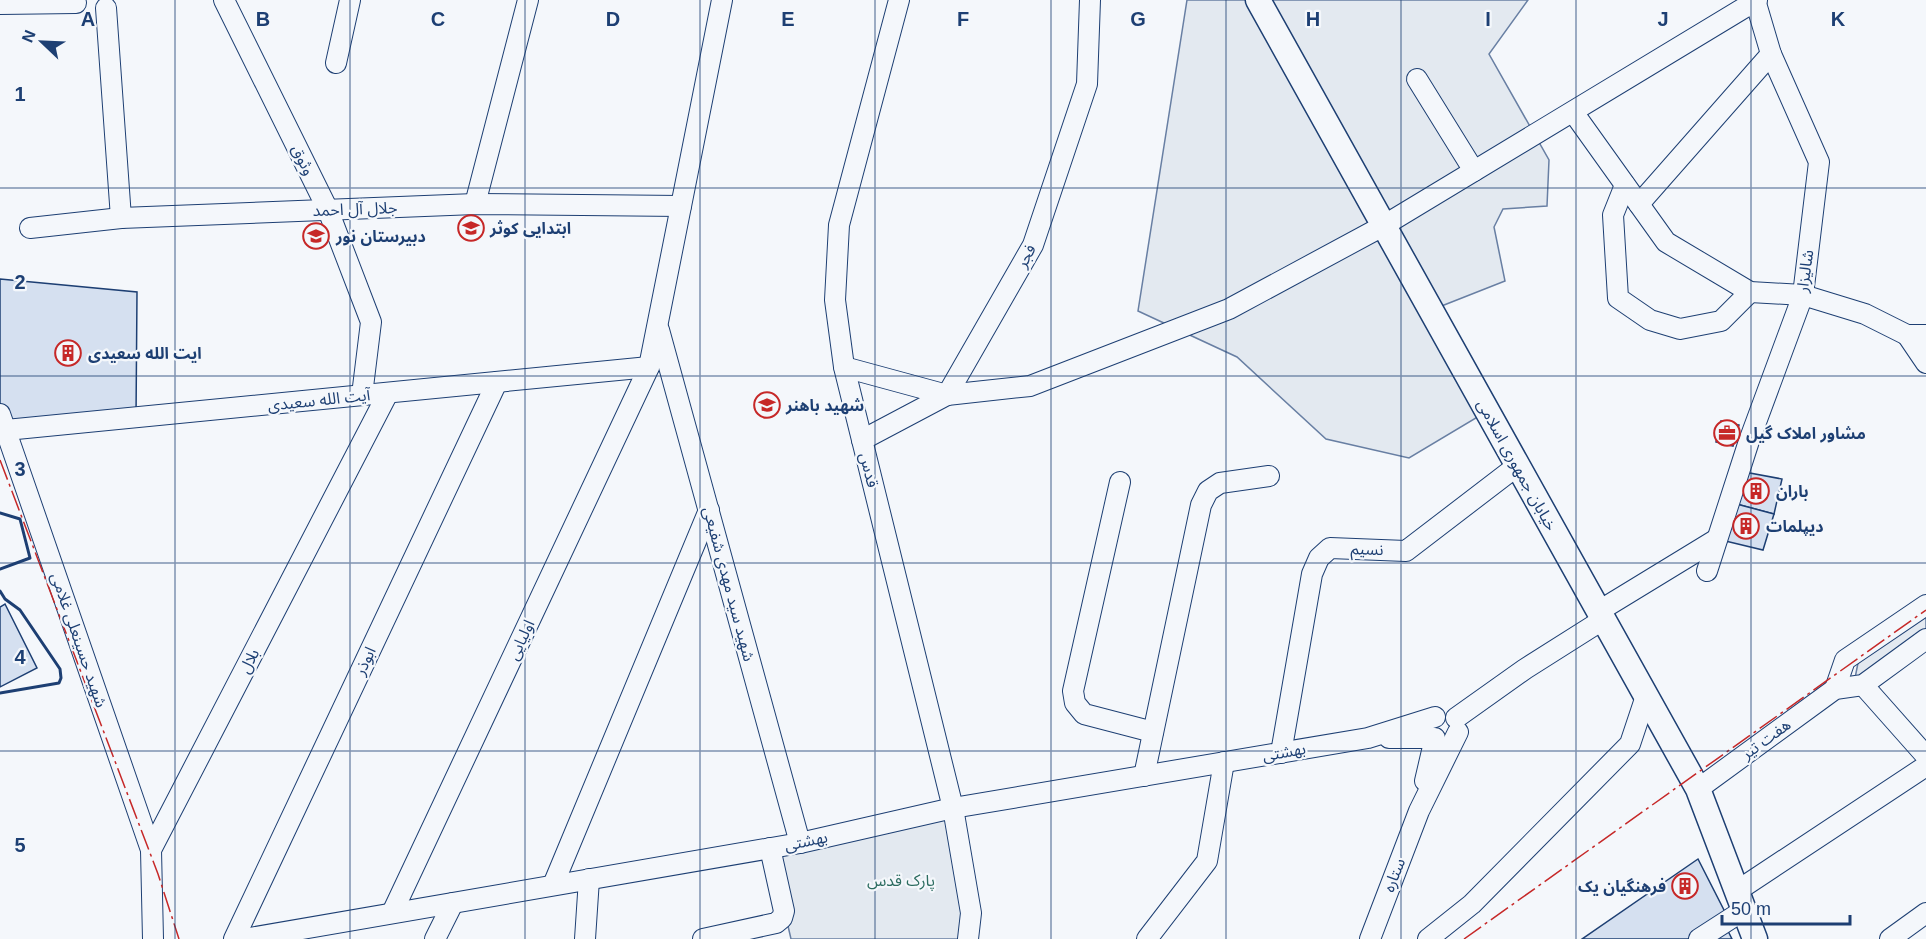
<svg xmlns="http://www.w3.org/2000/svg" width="1926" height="939" font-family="Helvetica,'Noto Sans Arabic',sans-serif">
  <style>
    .green { fill: #e3e9f0; stroke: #687fa3; stroke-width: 1.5 }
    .building { fill: #d5e0f0; stroke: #1d3f73; stroke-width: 1.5 }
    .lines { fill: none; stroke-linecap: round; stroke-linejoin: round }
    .minor-casing { stroke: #1d3f73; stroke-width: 22 }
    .major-casing { stroke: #1d3f73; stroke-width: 27 }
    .minor { stroke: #f4f7fb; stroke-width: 20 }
    .major { stroke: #f4f7fb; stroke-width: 24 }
    .wall { stroke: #1d3f73; stroke-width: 3 }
    .power { stroke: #c62828; stroke-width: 1.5; stroke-dasharray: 21 4.5 3 4.5; stroke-linecap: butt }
    .grid { fill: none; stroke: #1d3f73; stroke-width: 1.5; stroke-opacity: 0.55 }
    .labels { text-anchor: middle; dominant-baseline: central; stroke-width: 4.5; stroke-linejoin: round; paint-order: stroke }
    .street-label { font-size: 16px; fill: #1d3f73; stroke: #f4f7fb }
    .poi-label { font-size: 16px; font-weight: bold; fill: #1d3f73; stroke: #f4f7fb; text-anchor: start }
    .park-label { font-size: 16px; fill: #2c6c60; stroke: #f4f7fb }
    .grid-label { font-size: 20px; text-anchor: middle; font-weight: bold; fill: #1d3f73; stroke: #f4f7fb; stroke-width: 4.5; stroke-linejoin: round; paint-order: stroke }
  </style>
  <rect width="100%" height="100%" fill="#f4f7fb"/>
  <g class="green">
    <polygon points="1187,0 1256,0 1486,412 1409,458 1326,439 1237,357 1138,311"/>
    <polygon points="1267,0 1528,0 1489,54 1549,160 1547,206 1503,209 1494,227 1505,281 1439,307"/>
    <polygon points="1926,610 1926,639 1852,693 1859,658"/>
    <polygon points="952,808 968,939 791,939 770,848"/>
  </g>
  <g class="building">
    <polygon points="0,279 137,292 136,418 7,430 0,413"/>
    <polygon points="1721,421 1739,425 1733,446 1716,442"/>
    <polygon points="1739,471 1782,479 1774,514 1729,502"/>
    <polygon points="1729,502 1774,514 1763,550 1717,539"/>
    <polygon points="5,604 37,668 0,687 0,607"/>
    <polygon points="1698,859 1726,914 1688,939 1582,939"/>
    <polygon points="1727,929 1732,939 1711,939"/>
  </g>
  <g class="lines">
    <g class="minor-casing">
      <g id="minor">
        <polyline points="224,0 328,210 371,322 362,395"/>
        <polyline points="899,0 839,225 835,300 844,367 953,808 971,913 968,939"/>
        <polyline points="0,4 76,3"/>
        <polyline points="106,8 121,218"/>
        <polyline points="336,63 350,0"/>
        <polyline points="1417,79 1474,171"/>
        <polyline points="1573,112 1666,242 1750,292 1803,295 1865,314 1907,335 1926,335"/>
        <polyline points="1625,185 1613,215 1618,298 1650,320 1680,329 1721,321 1750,292"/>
        <polyline points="475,204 528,0"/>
        <polyline points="1639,204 1771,54"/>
        <polyline points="30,228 121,218 475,204 681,206"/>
        <polyline points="659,330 800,843"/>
        <polyline points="1907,335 1926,363"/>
        <polyline points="844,367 947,395"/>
        <polyline points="947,395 1033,245 1087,84 1090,0"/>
        <polyline points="0,414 151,850"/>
        <polyline points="6,430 649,367"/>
        <polyline points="862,440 947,395 1030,386 1229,309 1383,226 1757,0"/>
        <polyline points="1120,482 1073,691 1075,703 1084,714 1153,732"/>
        <polyline points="1707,571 1749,441 1803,295 1819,162 1771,54 1755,0"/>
        <polyline points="1599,611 1717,539"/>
        <polyline points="1863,685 1926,756"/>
        <polyline points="1835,689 1845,660 1926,605"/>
        <polyline points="1456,718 1525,669 1604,619"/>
        <polyline points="1389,738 1435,738 1425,781"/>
        <polyline points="1281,753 1312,574 1319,558 1330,548 1406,551 1517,466"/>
        <polyline points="1144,776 1201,505 1208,491 1220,483 1269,476"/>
        <polyline points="1698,789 1835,689 1863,685 1926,639"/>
        <polyline points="553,885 709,510"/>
        <polyline points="1737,891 1926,766"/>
        <polyline points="392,913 649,367 722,0"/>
        <polyline points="153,939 151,850 388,393"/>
        <polyline points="234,939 497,382"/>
        <polyline points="244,939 800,843 953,808 1368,738 1435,717"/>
        <polyline points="435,939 453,903"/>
        <polyline points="585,939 589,879"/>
        <polyline points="703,939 776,923 782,918 784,911 770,848"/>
        <polyline points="1147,939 1207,861 1224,762"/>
        <polyline points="1370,939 1419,811 1458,732"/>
        <polyline points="1428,939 1472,904 1630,744 1646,696"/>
        <polyline points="1699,939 1744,910"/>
        <polyline points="1890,939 1926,913"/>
      </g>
    </g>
    <g class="major-casing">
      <polyline id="major" points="1258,0 1698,789 1755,939"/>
    </g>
    <use href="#minor" class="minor"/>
    <use href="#major" class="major"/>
    <g class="wall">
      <polyline points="0,513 20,519 30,558 0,569"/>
      <polyline points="0,591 5,599 20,610 60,669 61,678 59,683 0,693"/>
    </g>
    <g class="power">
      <polyline points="0,460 158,874 179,939"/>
      <polyline points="1464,939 1926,610"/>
    </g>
  </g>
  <path class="grid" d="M 175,0 L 175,939M 350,0 L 350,939M 525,0 L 525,939M 700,0 L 700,939M 875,0 L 875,939M 1051,0 L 1051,939M 1226,0 L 1226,939M 1401,0 L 1401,939M 1576,0 L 1576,939M 1751,0 L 1751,939M 0,188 L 1926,188M 0,376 L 1926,376M 0,563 L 1926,563M 0,751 L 1926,751"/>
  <defs>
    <g id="school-ring" transform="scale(1.35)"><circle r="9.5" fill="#f4f7fb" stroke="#c62828" stroke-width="1.5"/><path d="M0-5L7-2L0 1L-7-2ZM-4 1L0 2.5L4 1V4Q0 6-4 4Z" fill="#c62828"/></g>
    <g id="building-ring" transform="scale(1.35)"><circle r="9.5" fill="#f4f7fb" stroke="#c62828" stroke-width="1.5"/><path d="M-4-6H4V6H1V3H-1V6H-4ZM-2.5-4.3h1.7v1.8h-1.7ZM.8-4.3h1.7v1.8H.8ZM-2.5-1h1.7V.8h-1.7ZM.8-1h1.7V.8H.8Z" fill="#c62828"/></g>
    <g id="office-ring" transform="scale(1.35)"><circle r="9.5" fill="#f4f7fb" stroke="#c62828" stroke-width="1.5"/><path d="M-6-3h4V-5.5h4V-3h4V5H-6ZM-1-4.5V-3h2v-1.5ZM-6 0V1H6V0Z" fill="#c62828"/></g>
  </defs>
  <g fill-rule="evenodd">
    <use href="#school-ring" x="471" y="228"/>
    <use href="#school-ring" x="316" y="236"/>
    <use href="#building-ring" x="68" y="353"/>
    <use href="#school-ring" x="767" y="405"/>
    <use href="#office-ring" x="1727" y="433"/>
    <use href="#building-ring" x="1756" y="491"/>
    <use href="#building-ring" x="1746" y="526"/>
    <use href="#building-ring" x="1685" y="886"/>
  </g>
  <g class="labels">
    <g class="street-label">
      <text transform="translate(303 160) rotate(63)">وثوق</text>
      <text transform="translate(355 209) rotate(-2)">جلال آل احمد</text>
      <text transform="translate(1026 256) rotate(-62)">فجر</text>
      <text transform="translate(1805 271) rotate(-82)">شالیزار</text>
      <text transform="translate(319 400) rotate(-6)">آیت الله سعیدی</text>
      <text transform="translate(1517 465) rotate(61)">خیابان جمهوری اسلامی</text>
      <text transform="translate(869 470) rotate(76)">قدس</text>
      <text transform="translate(1367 549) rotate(2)">نسیم</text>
      <text transform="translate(729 584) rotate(75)">شهید سید مهدی شفیعی</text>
      <text transform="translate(79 640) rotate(71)">شهید حسینعلی غلامی</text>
      <text transform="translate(521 640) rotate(-65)">اولیایی</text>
      <text transform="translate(249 661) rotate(-63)">بلال</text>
      <text transform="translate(365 661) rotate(-65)">ابوذر</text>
      <text transform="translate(1766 739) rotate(-36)">هفت تیر</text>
      <text transform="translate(1284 752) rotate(-10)">بهشتی</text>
      <text transform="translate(806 841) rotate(-12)">بهشتی</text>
      <text transform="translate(1394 875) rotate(-69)">ستاره</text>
    </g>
    <g class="poi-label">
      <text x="490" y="228">ابتدایی کوثر</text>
      <text x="336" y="236">دبیرستان نور</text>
      <text x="88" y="353">ایت الله سعیدی</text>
      <text x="786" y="405">شهید باهنر</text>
      <text x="1746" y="433">مشاور املاک گیل</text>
      <text x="1776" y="491">باران</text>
      <text x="1766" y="526">دیپلمات</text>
      <text x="1666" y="886" text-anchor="end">فرهنگیان یک</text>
    </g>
    <g class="park-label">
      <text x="901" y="880">پارک قدس</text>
    </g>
  </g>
  <g class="grid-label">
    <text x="88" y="26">A</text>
    <text x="263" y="26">B</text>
    <text x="438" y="26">C</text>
    <text x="613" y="26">D</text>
    <text x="788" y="26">E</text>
    <text x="963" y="26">F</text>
    <text x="1138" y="26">G</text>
    <text x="1313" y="26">H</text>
    <text x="1488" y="26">I</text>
    <text x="1663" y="26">J</text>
    <text x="1838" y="26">K</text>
    <text x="20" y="101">1</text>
    <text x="20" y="289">2</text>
    <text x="20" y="476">3</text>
    <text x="20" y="664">4</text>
    <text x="20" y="852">5</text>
  </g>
  <g transform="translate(42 42) rotate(293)" stroke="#f4f7fb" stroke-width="4.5" paint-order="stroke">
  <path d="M0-4.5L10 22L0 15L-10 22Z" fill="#1d3f73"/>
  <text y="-9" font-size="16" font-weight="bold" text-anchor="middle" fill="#1d3f73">N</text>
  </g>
  <path d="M1722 915v9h128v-9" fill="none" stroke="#1d3f73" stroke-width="3"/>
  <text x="1731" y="915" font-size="18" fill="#1d3f73" stroke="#f4f7fb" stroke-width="4.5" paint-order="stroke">50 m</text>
</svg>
